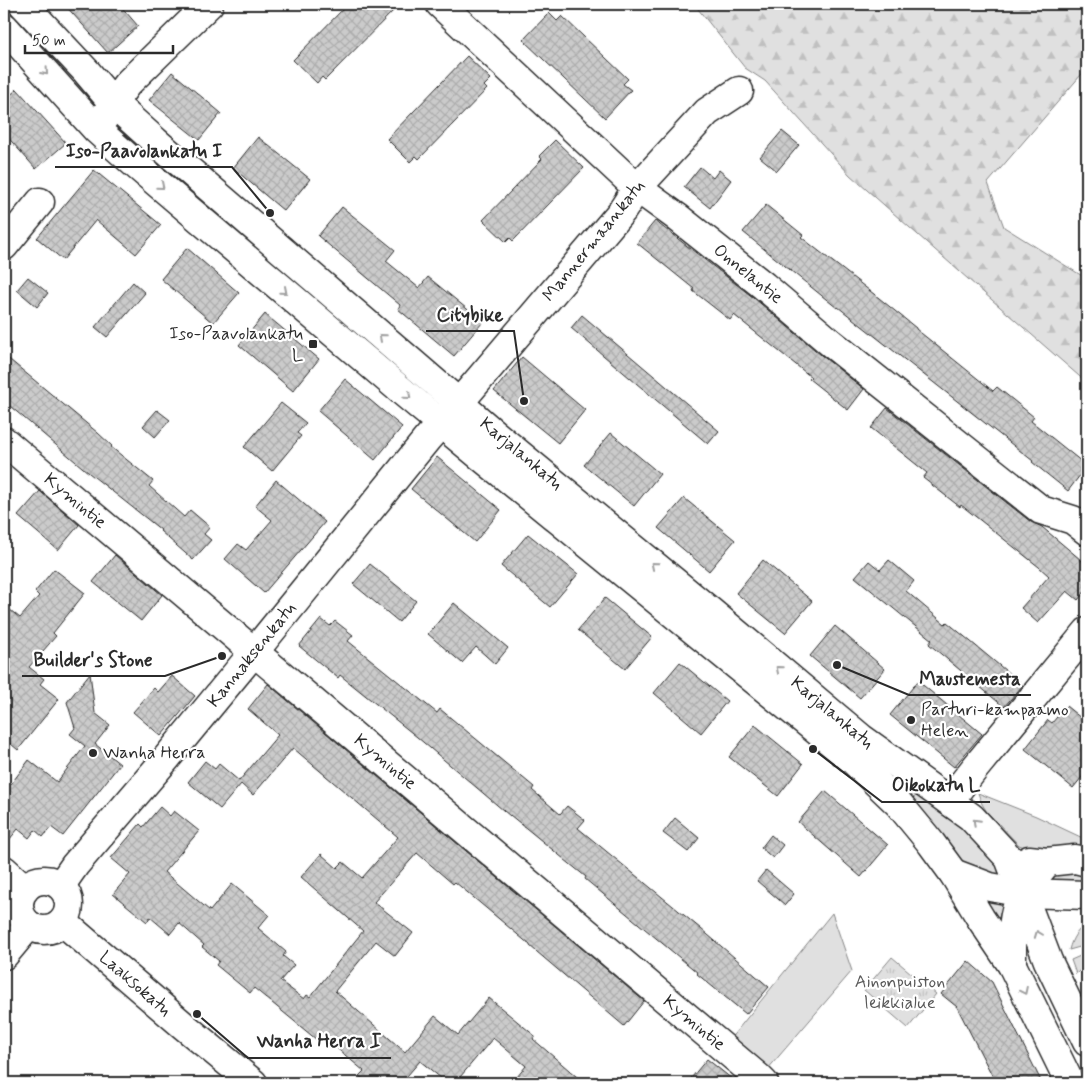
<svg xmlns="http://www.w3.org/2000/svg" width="1091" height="1087" font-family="Mynerve,sans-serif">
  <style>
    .grass { fill: #e0e0e0; stroke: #868686 }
    .forest { fill: url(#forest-firs); stroke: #868686 }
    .park { fill: url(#park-tufts); stroke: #868686 }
    .building { fill: url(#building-cross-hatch); stroke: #2b2b2b }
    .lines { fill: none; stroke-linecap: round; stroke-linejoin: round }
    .minor-casing { stroke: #2b2b2b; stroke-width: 31 }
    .major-casing { stroke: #2b2b2b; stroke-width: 31 }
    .minor { stroke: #fff; stroke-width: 28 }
    .major { stroke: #fff; stroke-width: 28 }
    .oneway { stroke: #a0a0a0 }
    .poi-dot { fill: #2b2b2b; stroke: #fff; stroke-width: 2 }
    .labels { text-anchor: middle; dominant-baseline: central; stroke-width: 4.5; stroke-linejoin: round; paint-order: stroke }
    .street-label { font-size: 18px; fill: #2b2b2b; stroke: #fff }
    .poi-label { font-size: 18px; fill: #2b2b2b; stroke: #fff; text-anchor: start }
    .park-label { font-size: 18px; fill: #585858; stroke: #fff }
    .leader { fill: none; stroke: #2b2b2b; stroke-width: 2 }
    .callout-dot { fill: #2b2b2b; stroke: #fff; stroke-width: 2 }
    .callout-label { font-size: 19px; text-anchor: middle; font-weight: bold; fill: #2b2b2b; stroke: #fff; stroke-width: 4.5; stroke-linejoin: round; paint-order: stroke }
  </style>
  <defs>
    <pattern id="forest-firs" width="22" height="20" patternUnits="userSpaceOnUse" patternTransform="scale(1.25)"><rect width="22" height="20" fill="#e0e0e0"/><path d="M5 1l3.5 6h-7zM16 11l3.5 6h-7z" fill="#c0c0c0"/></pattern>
    <pattern id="park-tufts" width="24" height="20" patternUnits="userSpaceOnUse" patternTransform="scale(1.25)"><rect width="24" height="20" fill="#e0e0e0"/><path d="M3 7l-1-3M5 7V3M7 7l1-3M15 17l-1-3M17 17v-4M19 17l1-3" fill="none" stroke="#c0c0c0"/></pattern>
    <pattern id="building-cross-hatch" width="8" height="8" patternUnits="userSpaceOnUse" patternTransform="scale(1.25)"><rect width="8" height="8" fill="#cbcbcb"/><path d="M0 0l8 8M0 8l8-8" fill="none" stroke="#aeaeae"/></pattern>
  </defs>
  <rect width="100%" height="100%" fill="#fff"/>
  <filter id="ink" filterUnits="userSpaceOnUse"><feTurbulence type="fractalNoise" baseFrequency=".02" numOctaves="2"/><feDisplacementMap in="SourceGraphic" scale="10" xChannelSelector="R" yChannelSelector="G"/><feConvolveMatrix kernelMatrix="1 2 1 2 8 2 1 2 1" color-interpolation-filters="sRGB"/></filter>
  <g filter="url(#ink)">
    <g class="grass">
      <polygon points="919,792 935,803 986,849 1004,877 1002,879 965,864 951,851 912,800"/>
      <polygon points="978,793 1036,816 1087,840 1087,846 1066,847 1035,851 1019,845 987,812 982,804"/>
      <polygon points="1087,871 1087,885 1039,884 1058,872"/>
      <polygon points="973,889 1010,899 1005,938"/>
      <polygon points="832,913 852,971 767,1070 730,1039"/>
      <path d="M 1087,924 L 1087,945 L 1069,950 C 1072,938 1077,930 1087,924 Z"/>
      <polygon points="1087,953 1087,963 1076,974 1071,960"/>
    </g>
    <polygon class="forest" points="694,4 1087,4 1087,68 988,183 1004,227 1087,279 1087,383 968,279 850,175 765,81 745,68"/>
    <polygon class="park" points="892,957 936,994 908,1028 864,990"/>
    <g class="building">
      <polygon points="64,4 119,4 138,26 108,53"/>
      <polygon points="348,4 400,4 325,80 322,77 317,83 293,60"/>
      <polygon points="549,13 557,21 562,16 628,79 623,84 631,90 605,118 523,40"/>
      <polygon points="467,56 491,79 484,86 487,89 419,159 416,156 410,162 387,139"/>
      <polygon points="172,72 221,113 199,140 149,100"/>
      <polygon points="17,89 66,143 36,169 4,133 4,101"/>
      <polygon points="782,131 799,145 777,171 760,157"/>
      <polygon points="258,137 310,179 284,211 233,168"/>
      <polygon points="555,140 584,168 513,241 510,238 506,242 483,220 542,159 539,156"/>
      <polygon points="700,167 713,178 719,170 731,180 710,208 684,187"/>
      <polygon points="94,170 161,225 136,254 96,220 63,260 37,238"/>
      <polygon points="766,205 803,235 801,237 879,298 916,328 916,329 993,391 997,387 1034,417 1031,421 1087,466 1068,491 1032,462 1033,461 838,307 837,308 743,232"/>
      <polygon points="342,207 395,250 386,261 419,288 428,277 483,322 454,356 398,309 400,305 318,236"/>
      <polygon points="655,221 754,298 821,355 864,389 848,410 809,379 811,377 734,315 730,320 693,291 694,289 637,243"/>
      <polygon points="187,248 239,293 213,323 161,279"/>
      <polygon points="28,277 48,293 37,307 17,290"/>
      <polygon points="133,282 145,293 107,337 95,327"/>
      <polygon points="265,314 319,359 293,391 239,345"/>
      <polygon points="582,315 719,431 708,444 571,328"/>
      <polygon points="4,355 98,433 112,446 111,447 153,481 149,486 184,517 190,510 210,527 204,534 211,540 193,560 160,531 161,530 89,473 4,401"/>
      <polygon points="522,357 585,410 558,443 494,391"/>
      <polygon points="345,379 402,427 375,460 318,411"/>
      <polygon points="281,403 306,423 297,433 301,436 272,471 244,447"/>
      <polygon points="887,408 1031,522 1042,527 1087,565 1087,589 1078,600 1067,591 1038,623 1021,608 1049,576 1039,567 961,505 960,507 923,478 927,473 871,428"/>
      <polygon points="157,410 170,420 155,437 143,426"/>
      <polygon points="611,433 660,474 634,506 584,465"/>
      <polygon points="437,457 501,510 475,542 411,489"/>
      <polygon points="276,480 325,522 264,593 225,559 238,544 246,550 272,520 255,506"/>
      <polygon points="40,491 79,525 58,550 18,516"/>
      <polygon points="684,498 735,540 709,571 658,528"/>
      <polygon points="528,534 578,574 550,607 501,566"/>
      <polygon points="115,555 162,595 141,621 93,582"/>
      <polygon points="763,560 812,601 785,633 736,593"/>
      <polygon points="889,560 914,581 906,591 945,624 947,622 1023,685 1004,707 929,644 932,640 855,577 869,561 880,570"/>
      <polygon points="370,564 416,601 399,622 353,584"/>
      <polygon points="54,569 85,593 53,633 56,636 29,667 44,679 40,684 59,699 18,750 4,738 4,605 20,618 39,596 35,592"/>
      <polygon points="605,598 652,637 625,669 578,630"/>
      <polygon points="454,603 508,648 495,664 476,647 462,663 428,634"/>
      <polygon points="321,619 330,626 335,621 353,635 348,641 437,713 440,709 534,787 532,790 560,814 567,806 585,820 578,828 701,929 769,987 746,1014 697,974 698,973 585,879 586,877 510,815 510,816 417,737 340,675 338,678 299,646"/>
      <polygon points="835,626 885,669 860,698 810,656"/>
      <polygon points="680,662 727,701 701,733 654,693"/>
      <polygon points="90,673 95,713 110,725 95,744 120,764 63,836 51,827 43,837 35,830 29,838 18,829 4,846 4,778 11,784 29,760 57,782 85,746 70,734 75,728 67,702"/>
      <polygon points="172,676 195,696 161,736 133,712 154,688 158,692"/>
      <polygon points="918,681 982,734 954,767 890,715"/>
      <polygon points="268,684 644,1001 624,1026 530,946 530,945 455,882 453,884 417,853 374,902 413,933 395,956 376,941 335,991 405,1052 435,1016 458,1035 489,998 535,1036 533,1039 584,1083 512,1083 526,1066 493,1038 455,1083 447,1083 420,1061 401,1083 368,1083 359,1076 364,1071 321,1035 317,1040 254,988 250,993 216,965 219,961 202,947 204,945 179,923 170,934 150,917 147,922 113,894 130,874 111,858 140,824 143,827 160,807 170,816 174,811 199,831 164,872 210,911 232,884 269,915 258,928 286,952 283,956 294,965 280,981 304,999 307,995 310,997 363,931 301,877 321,854 337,868 343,862 362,878 398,837 293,748 253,795 241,784 220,809 188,782 205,761 215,769 219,764 239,781 278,735 248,709"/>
      <polygon points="1066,706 1087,723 1087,771 1073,788 1025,749 1048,720 1052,723"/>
      <polygon points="755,725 803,764 778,796 729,757"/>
      <polygon points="825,791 888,845 861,877 798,822"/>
      <polygon points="675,818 699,838 688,852 663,833"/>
      <polygon points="771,835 783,845 773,858 761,848"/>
      <polygon points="766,870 794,894 785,905 757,881"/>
      <polygon points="968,961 992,982 1042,1083 996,1083 957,1007 941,994"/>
      <polygon points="707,1059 737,1083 687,1083"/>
    </g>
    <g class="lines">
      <g class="minor-casing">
        <g id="minor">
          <polyline points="440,4 637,188 677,217 764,286 831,343 1041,510 1073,520 1087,531"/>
          <polyline points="4,246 40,202"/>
          <polyline points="4,441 758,1077 764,1083"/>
          <polyline points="949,801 975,768 1087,632"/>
          <polyline points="1029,860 1047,862 1075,859 1087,862"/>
          <polyline points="4,870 25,889"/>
          <polyline points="953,873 990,887 1023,893 1087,895"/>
          <circle cx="44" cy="905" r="25"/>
          <polyline points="61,885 75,865 165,760 254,652 427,439 459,403 622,211 637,188 707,112 739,91"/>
          <polyline points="63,922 184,1026 253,1083"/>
          <polyline points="4,955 29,925"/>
          <path d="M 1012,965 C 1012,941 1011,916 1022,894 C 1027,884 1040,872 1047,862"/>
        </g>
      </g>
      <g class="major-casing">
        <g id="major">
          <polyline points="23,4 86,71 113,103 155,141 496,435 711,612 861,738 971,817 1009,858 1048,961 1087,1042"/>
          <polyline points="4,27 97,130 135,164 403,392 479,455 854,761 898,803 931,843 953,873 981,919 1012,965 1070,1083"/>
          <polyline points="104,118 113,103 127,84 209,4"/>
        </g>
      </g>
      <use href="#minor" class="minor"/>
      <use href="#major" class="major"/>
    </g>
    <defs><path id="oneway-chevron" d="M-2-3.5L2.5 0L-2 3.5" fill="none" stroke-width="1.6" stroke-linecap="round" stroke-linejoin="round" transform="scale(1.25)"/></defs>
    <g class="oneway">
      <use href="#oneway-chevron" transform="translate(45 72) rotate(48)"/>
      <use href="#oneway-chevron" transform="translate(161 186) rotate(40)"/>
      <use href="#oneway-chevron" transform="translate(284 291) rotate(41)"/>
      <use href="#oneway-chevron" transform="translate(382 337) rotate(-139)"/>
      <use href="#oneway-chevron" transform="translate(408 396) rotate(40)"/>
      <use href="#oneway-chevron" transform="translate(654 565) rotate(-140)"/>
      <use href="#oneway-chevron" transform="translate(779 669) rotate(-140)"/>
      <use href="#oneway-chevron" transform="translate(976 822) rotate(-135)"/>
      <use href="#oneway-chevron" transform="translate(1038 934) rotate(-111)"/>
      <use href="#oneway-chevron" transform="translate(1024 991) rotate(64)"/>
    </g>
  </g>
  <g class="poi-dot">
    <rect x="308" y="339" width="10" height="10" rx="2.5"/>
    <circle cx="911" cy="720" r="5"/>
    <circle cx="93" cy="753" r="5"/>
  </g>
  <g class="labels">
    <g class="street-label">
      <text transform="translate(594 241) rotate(-51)">Mannermaankatu</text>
      <text transform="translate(748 274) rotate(39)">Onnelantie</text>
      <text transform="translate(521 454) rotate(40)">Karjalankatu</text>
      <text transform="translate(75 501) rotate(40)">Kymintie</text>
      <text transform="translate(252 655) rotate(-51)">Kannaksenkatu</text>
      <text transform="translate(832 713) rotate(40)">Karjalankatu</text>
      <text transform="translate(385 762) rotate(40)">Kymintie</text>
      <text transform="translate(135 984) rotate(41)">Laaksokatu</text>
      <text transform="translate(694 1023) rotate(40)">Kymintie</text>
    </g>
    <g class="poi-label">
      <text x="303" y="334" text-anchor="end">Iso-Paavolankatu<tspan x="303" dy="21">L</tspan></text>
      <text x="921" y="710">Parturi-kampaamo<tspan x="921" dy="21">Helen</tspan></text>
      <text x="103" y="753">Wanha Herra</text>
    </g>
    <g class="park-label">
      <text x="900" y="982">Ainonpuiston<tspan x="900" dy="21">leikkialue</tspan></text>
    </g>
  </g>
  <path class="leader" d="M270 213L232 167H55M524 401L514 331H426M222 656L165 676H22M837 665L909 695H1031M813 749L882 802H990M197 1014L248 1058H391"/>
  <g class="callout-dot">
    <circle cx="270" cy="213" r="5"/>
    <circle cx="524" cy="401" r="5"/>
    <circle cx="222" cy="656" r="5"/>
    <circle cx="837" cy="665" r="5"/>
    <circle cx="813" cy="749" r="5"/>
    <circle cx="197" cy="1014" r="5"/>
  </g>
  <g class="callout-label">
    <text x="144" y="157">Iso-Paavolankatu I</text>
    <text x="470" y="321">Citybike</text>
    <text x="93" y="666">Builder's Stone</text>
    <text x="970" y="685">Maustemesta</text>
    <text x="936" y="791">Oikokatu L</text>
    <text x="319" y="1047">Wanha Herra I</text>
  </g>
  <rect width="1091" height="1087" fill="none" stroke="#fff" stroke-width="20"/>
  <rect x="10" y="10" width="1071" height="1067" fill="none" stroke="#2b2b2b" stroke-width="2" filter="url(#ink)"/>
  <path d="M25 45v8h148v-8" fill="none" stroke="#2b2b2b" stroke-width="2.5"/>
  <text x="32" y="45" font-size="15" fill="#2b2b2b" stroke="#ffffff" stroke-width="4" paint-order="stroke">50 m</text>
</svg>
